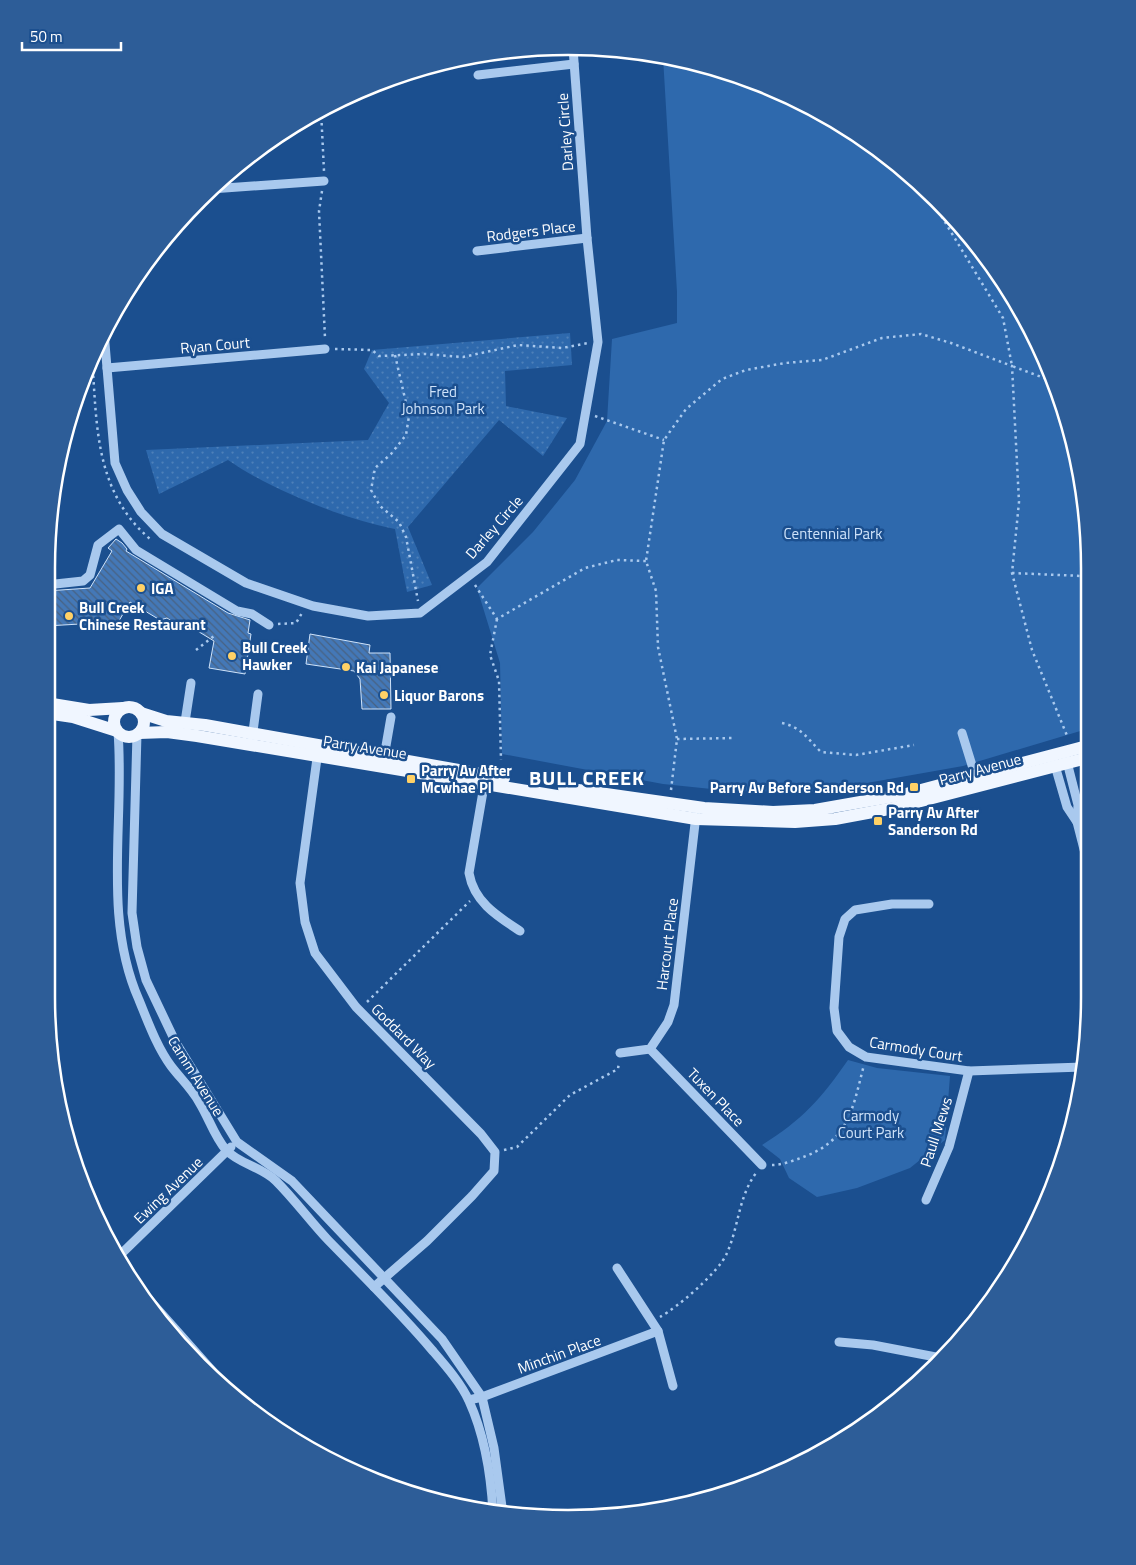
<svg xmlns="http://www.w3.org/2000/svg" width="1136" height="1565" font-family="'Titillium Web',sans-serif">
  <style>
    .grass { fill: url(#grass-dots) }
    .park { fill: #2e69ad }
    .building { fill: url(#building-back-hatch); stroke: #cfe3fa }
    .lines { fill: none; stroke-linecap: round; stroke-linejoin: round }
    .path { stroke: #a9c9ee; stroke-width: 2.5; stroke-dasharray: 2.5 4; stroke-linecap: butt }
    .minor { stroke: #a9c9ee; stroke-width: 9 }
    .major { stroke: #f0f6ff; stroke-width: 12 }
    .poi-dot { fill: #ffd166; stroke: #1b4f8f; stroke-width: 2 }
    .labels { text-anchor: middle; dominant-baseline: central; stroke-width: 5; stroke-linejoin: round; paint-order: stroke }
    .street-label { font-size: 15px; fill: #fff; stroke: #1b4f8f }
    .park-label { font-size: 15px; fill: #cfe3fa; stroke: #1b4f8f }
    .poi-label { font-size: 15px; font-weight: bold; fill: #fff; stroke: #1b4f8f; text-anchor: start }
    .district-label { font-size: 20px; font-weight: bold; letter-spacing: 1px; fill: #fff; stroke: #1b4f8f }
    .rim { fill: none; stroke: #fff; stroke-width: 2.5 }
  </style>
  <defs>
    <pattern id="grass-dots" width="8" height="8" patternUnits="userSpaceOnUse" patternTransform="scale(1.25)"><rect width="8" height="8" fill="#2e69ad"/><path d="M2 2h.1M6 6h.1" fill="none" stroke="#4d80b9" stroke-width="1.8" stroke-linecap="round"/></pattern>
    <pattern id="building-back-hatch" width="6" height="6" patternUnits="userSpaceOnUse" patternTransform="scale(1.25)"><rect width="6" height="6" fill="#4478b7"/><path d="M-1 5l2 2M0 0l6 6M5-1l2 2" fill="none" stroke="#486282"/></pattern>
  </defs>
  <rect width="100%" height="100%" fill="#1b4f8f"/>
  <path class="grass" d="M 570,333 L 572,365 L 505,371 L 506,406 L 567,418 L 543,456 L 499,420 L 408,527 L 432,585 L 407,592 L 395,529 C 344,519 271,490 228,460 L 159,494 L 146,450 L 368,440 L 389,403 L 364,369 L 372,350 Z"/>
  <g class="park">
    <polygon points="663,57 703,64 799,100 886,154 944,209 944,220 960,224 1036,337 1072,433 1085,500 1087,729 963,766 816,792 731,791 663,784 502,754 500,663 477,588 533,532 575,480 607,421 612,339 677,323 677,292"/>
    <path d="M 848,1060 L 877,1068 L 950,1076 L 945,1140 L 910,1168 L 857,1188 L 817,1197 L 789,1178 L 780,1159 L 762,1145 C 802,1120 821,1099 848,1060 Z"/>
  </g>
  <g class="building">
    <polygon points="116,539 122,543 127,549 126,551 228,613 250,620 248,633 251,634 245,674 209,668 214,641 191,627 184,629 167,618 160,620 130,602 116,626 85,628 80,624 46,626 46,591 90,588 112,551 108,548"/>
    <polygon points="310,634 370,645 369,653 390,653 391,709 362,709 360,679 354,671 306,664"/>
  </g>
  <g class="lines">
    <g class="path">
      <polyline points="321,110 324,171"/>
      <polyline points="322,191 319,211 325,338"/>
      <polyline points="928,194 1003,318 1012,366 1052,381"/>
      <polyline points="335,349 372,350 379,356 425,354 463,357 518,345 562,348 588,343"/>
      <polyline points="395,355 409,416 406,435 391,454 375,468 371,490 380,506 399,522 406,537 418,601"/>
      <path d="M 92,356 C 97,424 94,491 150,539"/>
      <polyline points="595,416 664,440"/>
      <polyline points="1012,573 1082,576 1086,571"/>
      <polyline points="475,585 497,619 585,568 617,560 646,561"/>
      <polyline points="497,619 490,655 499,681 501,760"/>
      <polyline points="278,624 296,623 302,613"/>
      <polyline points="196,650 214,636"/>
      <path d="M 782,723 C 801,727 808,739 821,752 L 856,755 L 914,745"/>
      <polyline points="677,739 735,738"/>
      <polyline points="671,790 677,739 658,647 656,591 646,561 664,440 686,409 722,379 746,370 785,363 822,360 882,338 921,334 951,343 1012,366 1019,502 1012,573 1032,650 1068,738"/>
      <polyline points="367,1002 470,901"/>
      <polyline points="504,1150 517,1147 570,1095 618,1069 619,1062"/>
      <path d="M 772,1165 C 783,1165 795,1160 806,1156 C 850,1139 853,1106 864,1065"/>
      <path d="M 660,1317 C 678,1307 719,1272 727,1253 C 739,1226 738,1198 756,1173"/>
    </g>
    <g class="minor">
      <polyline points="478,75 574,64"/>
      <polyline points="211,189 324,181"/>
      <polyline points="477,251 587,238"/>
      <polyline points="104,332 115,463 127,490 141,512 162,534 246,583 313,606 368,616 420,613 487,562 580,444 598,342 587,238 573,48"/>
      <polyline points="107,368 325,349"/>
      <polyline points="46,585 83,581 90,575 98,545 119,529 136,550 237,611 252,614 269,625"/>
      <polyline points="185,722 191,683"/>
      <path d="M 118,732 C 125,820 102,917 139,1000 C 148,1022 157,1047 171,1066 C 180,1078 191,1088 199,1102 C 209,1118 214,1136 226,1150 C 239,1164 262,1167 276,1181 C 295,1200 310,1221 328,1240 C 363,1276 399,1311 432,1350 C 445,1365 461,1383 469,1401 C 485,1436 491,1475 493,1513"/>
      <polyline points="962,733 975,775"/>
      <polyline points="137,734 132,913 137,947 146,980 175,1041 237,1142 292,1181 442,1339 482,1397 494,1448 503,1514"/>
      <polyline points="252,739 258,694"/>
      <polyline points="318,751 300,883 305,922 315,953 356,1007 481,1134 495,1152 494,1171 472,1196 427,1241 374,1287"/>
      <polyline points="1066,758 1078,805 1077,822 1088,865"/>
      <polyline points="1054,762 1067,807 1077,822"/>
      <polyline points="383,763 391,717"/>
      <path d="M 485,780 L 469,873 C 474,902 497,916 520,931"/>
      <polyline points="929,904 892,904 855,910 845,919 839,937 834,1008 837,1031 849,1047 866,1057 969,1071 1083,1067"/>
      <polyline points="650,1049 762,1165"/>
      <polyline points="620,1053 650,1049 668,1022 674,1005 696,815"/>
      <polyline points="926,1200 949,1147 969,1071"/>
      <polyline points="118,1257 231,1147"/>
      <polyline points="617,1268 658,1331 673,1386"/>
      <polyline points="129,1277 224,1384 222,1387"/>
      <polyline points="839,1342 873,1345 941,1358"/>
      <polyline points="469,1400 482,1397 658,1331"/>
    </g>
    <g class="major">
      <polyline points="46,703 89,710 123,708"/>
      <circle cx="129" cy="722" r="15"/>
      <polyline points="46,713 73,717 117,731"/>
      <polyline points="141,713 166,721 205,725 504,778"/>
      <polyline points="139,733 167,732 197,736 696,819 795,822 835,819 894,808 1087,758"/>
      <polyline points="564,788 704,808 773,812 815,810 906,794 1087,746"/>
    </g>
  </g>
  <g class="poi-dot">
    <circle cx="141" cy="588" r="5"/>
    <circle cx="69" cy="616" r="5"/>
    <circle cx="232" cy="656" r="5"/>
    <circle cx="346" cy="667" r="5"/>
    <circle cx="384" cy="695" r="5"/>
    <rect x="406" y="774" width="10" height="10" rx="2.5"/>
    <rect x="909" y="782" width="10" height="10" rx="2.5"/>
    <rect x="873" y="816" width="10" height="10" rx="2.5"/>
  </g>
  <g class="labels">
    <g class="street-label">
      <text transform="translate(565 132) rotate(-94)">Darley Circle</text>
      <text transform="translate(531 231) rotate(-7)">Rodgers Place</text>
      <text transform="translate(215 345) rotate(-5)">Ryan Court</text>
      <text transform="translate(494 527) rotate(-49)">Darley Circle</text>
      <text transform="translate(365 747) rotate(9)">Parry Avenue</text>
      <text transform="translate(980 769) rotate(-15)">Parry Avenue</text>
      <text transform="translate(667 944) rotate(-83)">Harcourt Place</text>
      <text transform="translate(404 1036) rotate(45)">Goddard Way</text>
      <text transform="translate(916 1049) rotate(9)">Carmody Court</text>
      <text transform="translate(196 1076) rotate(58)">Camm Avenue</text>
      <text transform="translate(716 1097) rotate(46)">Tuxen Place</text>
      <text transform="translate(936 1132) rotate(-72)">Paull Mews</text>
      <text transform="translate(168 1190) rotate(-44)">Ewing Avenue</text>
      <text transform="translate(559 1354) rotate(-20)">Minchin Place</text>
    </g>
    <g class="park-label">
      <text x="443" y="391">Fred<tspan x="443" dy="17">Johnson Park</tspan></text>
      <text x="833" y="533">Centennial Park</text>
      <text x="871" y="1115">Carmody<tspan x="871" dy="17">Court Park</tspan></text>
    </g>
    <g class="poi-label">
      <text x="151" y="588">IGA</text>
      <text x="79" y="607">Bull Creek<tspan x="79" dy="17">Chinese Restaurant</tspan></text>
      <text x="242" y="647">Bull Creek<tspan x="242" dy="17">Hawker</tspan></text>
      <text x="356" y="667">Kai Japanese</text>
      <text x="394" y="695">Liquor Barons</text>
      <text x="421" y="770">Parry Av After<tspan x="421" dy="17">Mcwhae Pl</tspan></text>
      <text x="904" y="787" text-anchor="end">Parry Av Before Sanderson Rd</text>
      <text x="888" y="812">Parry Av After<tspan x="888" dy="17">Sanderson Rd</tspan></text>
    </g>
    <g class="district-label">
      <text x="587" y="777">BULL CREEK</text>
    </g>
  </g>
  <path d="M0 0H1136V1565H0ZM568 55H568A513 513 0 0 1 1081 568V997A513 513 0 0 1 568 1510H568A513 513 0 0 1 55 997V568A513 513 0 0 1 568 55Z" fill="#2d5d98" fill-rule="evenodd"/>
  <path class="rim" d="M568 55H568A513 513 0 0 1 1081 568V997A513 513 0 0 1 568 1510H568A513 513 0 0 1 55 997V568A513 513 0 0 1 568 55Z"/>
  <path d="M22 42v8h99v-8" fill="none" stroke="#ffffff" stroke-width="2.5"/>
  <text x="30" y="42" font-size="15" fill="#ffffff" stroke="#1b4f8f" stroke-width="4" paint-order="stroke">50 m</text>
</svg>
